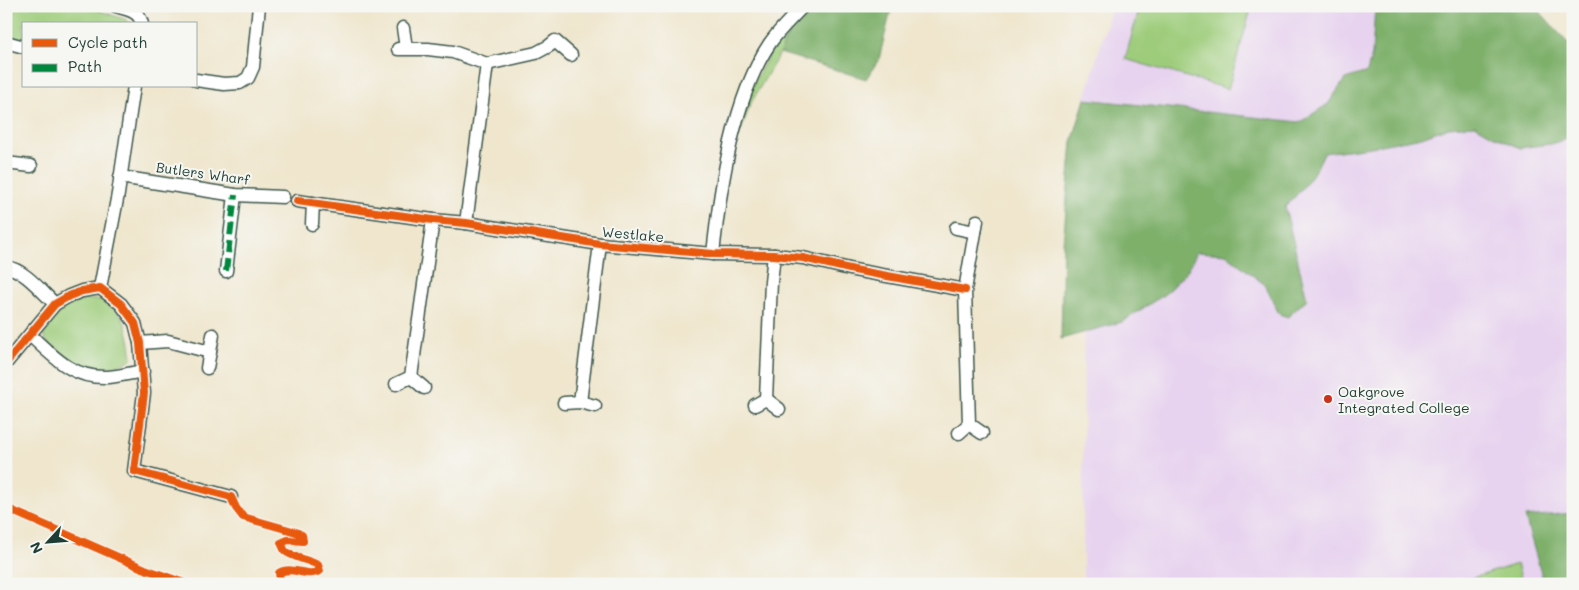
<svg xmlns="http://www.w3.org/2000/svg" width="1579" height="590" font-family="Mali,sans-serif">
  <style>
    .built { fill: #e7d2ef }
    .green { fill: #9dcc7a; stroke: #5e8457 }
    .forest { fill: #7eb06a; stroke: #4e764f }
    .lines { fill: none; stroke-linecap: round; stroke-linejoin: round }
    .minor-casing { stroke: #3e564b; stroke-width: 15 }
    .minor { stroke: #fff; stroke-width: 12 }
    .quiet { stroke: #00873e; stroke-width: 6; stroke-dasharray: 12 6; stroke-linecap: butt }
    .cycleway-casing { stroke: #f6f6f2; stroke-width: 11 }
    .cycleway { stroke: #e8590c; stroke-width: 8 }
    .poi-dot { fill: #c8321e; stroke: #f6f6f2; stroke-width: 2 }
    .labels { text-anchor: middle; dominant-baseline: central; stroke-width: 4; stroke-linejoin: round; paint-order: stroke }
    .street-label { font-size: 14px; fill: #1f3d34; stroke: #f6f6f2 }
    .poi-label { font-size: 14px; fill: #1f3d34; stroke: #f6f6f2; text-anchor: start }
  </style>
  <rect width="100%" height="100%" fill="#f6f6f2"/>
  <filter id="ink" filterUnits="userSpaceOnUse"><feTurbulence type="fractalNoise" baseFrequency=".02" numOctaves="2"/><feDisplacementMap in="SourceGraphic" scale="10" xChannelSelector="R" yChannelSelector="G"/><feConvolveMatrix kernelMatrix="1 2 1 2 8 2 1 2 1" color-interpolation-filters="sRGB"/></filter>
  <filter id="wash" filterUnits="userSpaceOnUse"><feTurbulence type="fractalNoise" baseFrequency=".0096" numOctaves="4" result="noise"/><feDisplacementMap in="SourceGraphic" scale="20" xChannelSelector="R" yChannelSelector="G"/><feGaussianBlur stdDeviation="1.12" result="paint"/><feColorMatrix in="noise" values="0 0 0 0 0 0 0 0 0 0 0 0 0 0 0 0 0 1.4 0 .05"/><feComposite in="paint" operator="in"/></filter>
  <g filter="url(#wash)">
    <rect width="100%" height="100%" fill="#efe6cd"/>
    <polygon class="built" points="1112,6 1535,6 1573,49 1573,513 1525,517 1544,584 1083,584 1084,284 1072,142"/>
    <g class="green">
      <polygon points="6,6 86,6 127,20 131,24 24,24 24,40 11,37 6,34"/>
      <polygon points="1140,6 1252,6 1228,89 1125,59"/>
      <polygon points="793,24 780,53 767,75 750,105 736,145 751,88 769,54"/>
      <path d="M 89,299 C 93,300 100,299 104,301 C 127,311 129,337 132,358 C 108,380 50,361 42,331 L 63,308 L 73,302 Z"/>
      <polygon points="1517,564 1523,584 1453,584"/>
    </g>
    <g class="forest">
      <polygon points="803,6 892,6 879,59 866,79 780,53 799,11"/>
      <path d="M 1375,6 L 1535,6 L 1573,49 L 1573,131 L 1564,140 L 1551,144 L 1520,148 L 1494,136 L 1475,125 L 1449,127 L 1422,137 L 1371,147 L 1324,153 C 1315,174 1302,190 1285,207 L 1307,299 L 1288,317 L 1279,314 L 1265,285 L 1226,254 L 1197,252 L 1187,271 L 1165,294 L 1122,322 L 1061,339 L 1063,244 L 1072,142 L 1085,99 L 1300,122 L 1328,104 L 1345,79 L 1367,72 L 1372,54 Z"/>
      <polygon points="1573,513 1573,584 1544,584 1525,517"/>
    </g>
  </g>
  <g filter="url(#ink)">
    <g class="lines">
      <g class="minor-casing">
        <g id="minor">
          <path d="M 116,6 C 128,10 139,10 142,24"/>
          <polyline points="403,28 406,48"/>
          <polyline points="6,42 24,47"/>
          <polyline points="398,49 428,49 453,52 487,64 536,53 549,46 555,41 571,55"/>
          <polyline points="196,80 224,84 240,83 248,78 253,67 259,6"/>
          <polyline points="6,163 31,166"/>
          <polyline points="120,177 235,195 283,197"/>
          <polyline points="297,201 433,220 466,223 600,244 713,254 774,255 803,258 854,270 965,290"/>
          <polyline points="466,223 487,64"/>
          <polyline points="312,224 313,203"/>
          <polyline points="956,228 975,232"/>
          <path d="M 713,254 C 720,189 733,98 770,43 C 779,30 792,18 803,6"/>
          <path d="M 6,267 C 24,269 42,292 55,304"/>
          <polyline points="226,271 235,195"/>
          <polyline points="100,288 118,194 134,86"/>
          <path d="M 30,335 C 54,357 73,379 108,377 C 120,376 132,373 143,371"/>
          <polyline points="140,343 168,341 210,352"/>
          <polyline points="6,363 55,304 69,296 82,291 100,288 121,304 135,323 140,343 144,393 134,471 231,497"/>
          <polyline points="207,368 213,335"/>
          <polyline points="411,377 433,220"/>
          <polyline points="396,384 411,377 424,388"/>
          <polyline points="766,399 771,282 774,255"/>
          <polyline points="580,402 600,244"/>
          <polyline points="564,403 580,402 595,406"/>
          <polyline points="755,405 766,399 779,409"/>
          <polyline points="969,424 982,433"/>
          <polyline points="959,433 969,424 965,290 977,221"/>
        </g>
      </g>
      <use href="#minor" class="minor"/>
      <polyline class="quiet" points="226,271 235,195"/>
      <g class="cycleway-casing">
        <g id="cycleway">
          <polyline points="297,201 433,220 466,223 600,244 713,254 774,255 803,258 854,270 965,290"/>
          <path d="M 6,363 L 55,304 L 69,296 L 82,291 L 100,288 L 121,304 L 135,323 L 140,343 L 144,393 L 134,471 L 231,497 L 236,508 L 243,517 L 296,532 L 302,535 L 303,541 L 288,540 L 281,543 C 282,544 284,550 285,551 C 291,557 309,560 318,565 L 320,571 C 306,578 292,565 279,573 L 280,580 L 285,584"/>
          <polyline points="6,508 145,569 187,584"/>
        </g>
      </g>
      <use href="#cycleway" class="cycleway"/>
    </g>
  </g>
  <circle class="poi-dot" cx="1328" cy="399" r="5"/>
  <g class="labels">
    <g class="street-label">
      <text transform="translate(203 173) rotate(8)">Butlers Wharf</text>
      <text transform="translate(633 234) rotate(5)">Westlake</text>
    </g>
    <g class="poi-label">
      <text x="1338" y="391">Oakgrove<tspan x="1338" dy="16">Integrated College</tspan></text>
    </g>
  </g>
  <rect width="1579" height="590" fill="none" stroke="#f6f6f2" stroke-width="25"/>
  <rect x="22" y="22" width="175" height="65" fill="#f6f6f2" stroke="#a0aca6"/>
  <rect x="32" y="39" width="25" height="8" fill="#e8590c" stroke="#a0aca6"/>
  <text x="68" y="48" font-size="15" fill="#1f3d34">Cycle path</text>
  <rect x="32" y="64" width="25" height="8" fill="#00873e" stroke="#a0aca6"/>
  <text x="68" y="72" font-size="15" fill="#1f3d34">Path</text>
  <g transform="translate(48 542) rotate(244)" stroke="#f6f6f2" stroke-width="4" paint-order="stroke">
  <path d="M0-4L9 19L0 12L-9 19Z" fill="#1f3d34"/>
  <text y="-8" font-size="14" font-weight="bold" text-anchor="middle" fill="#1f3d34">N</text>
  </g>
</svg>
